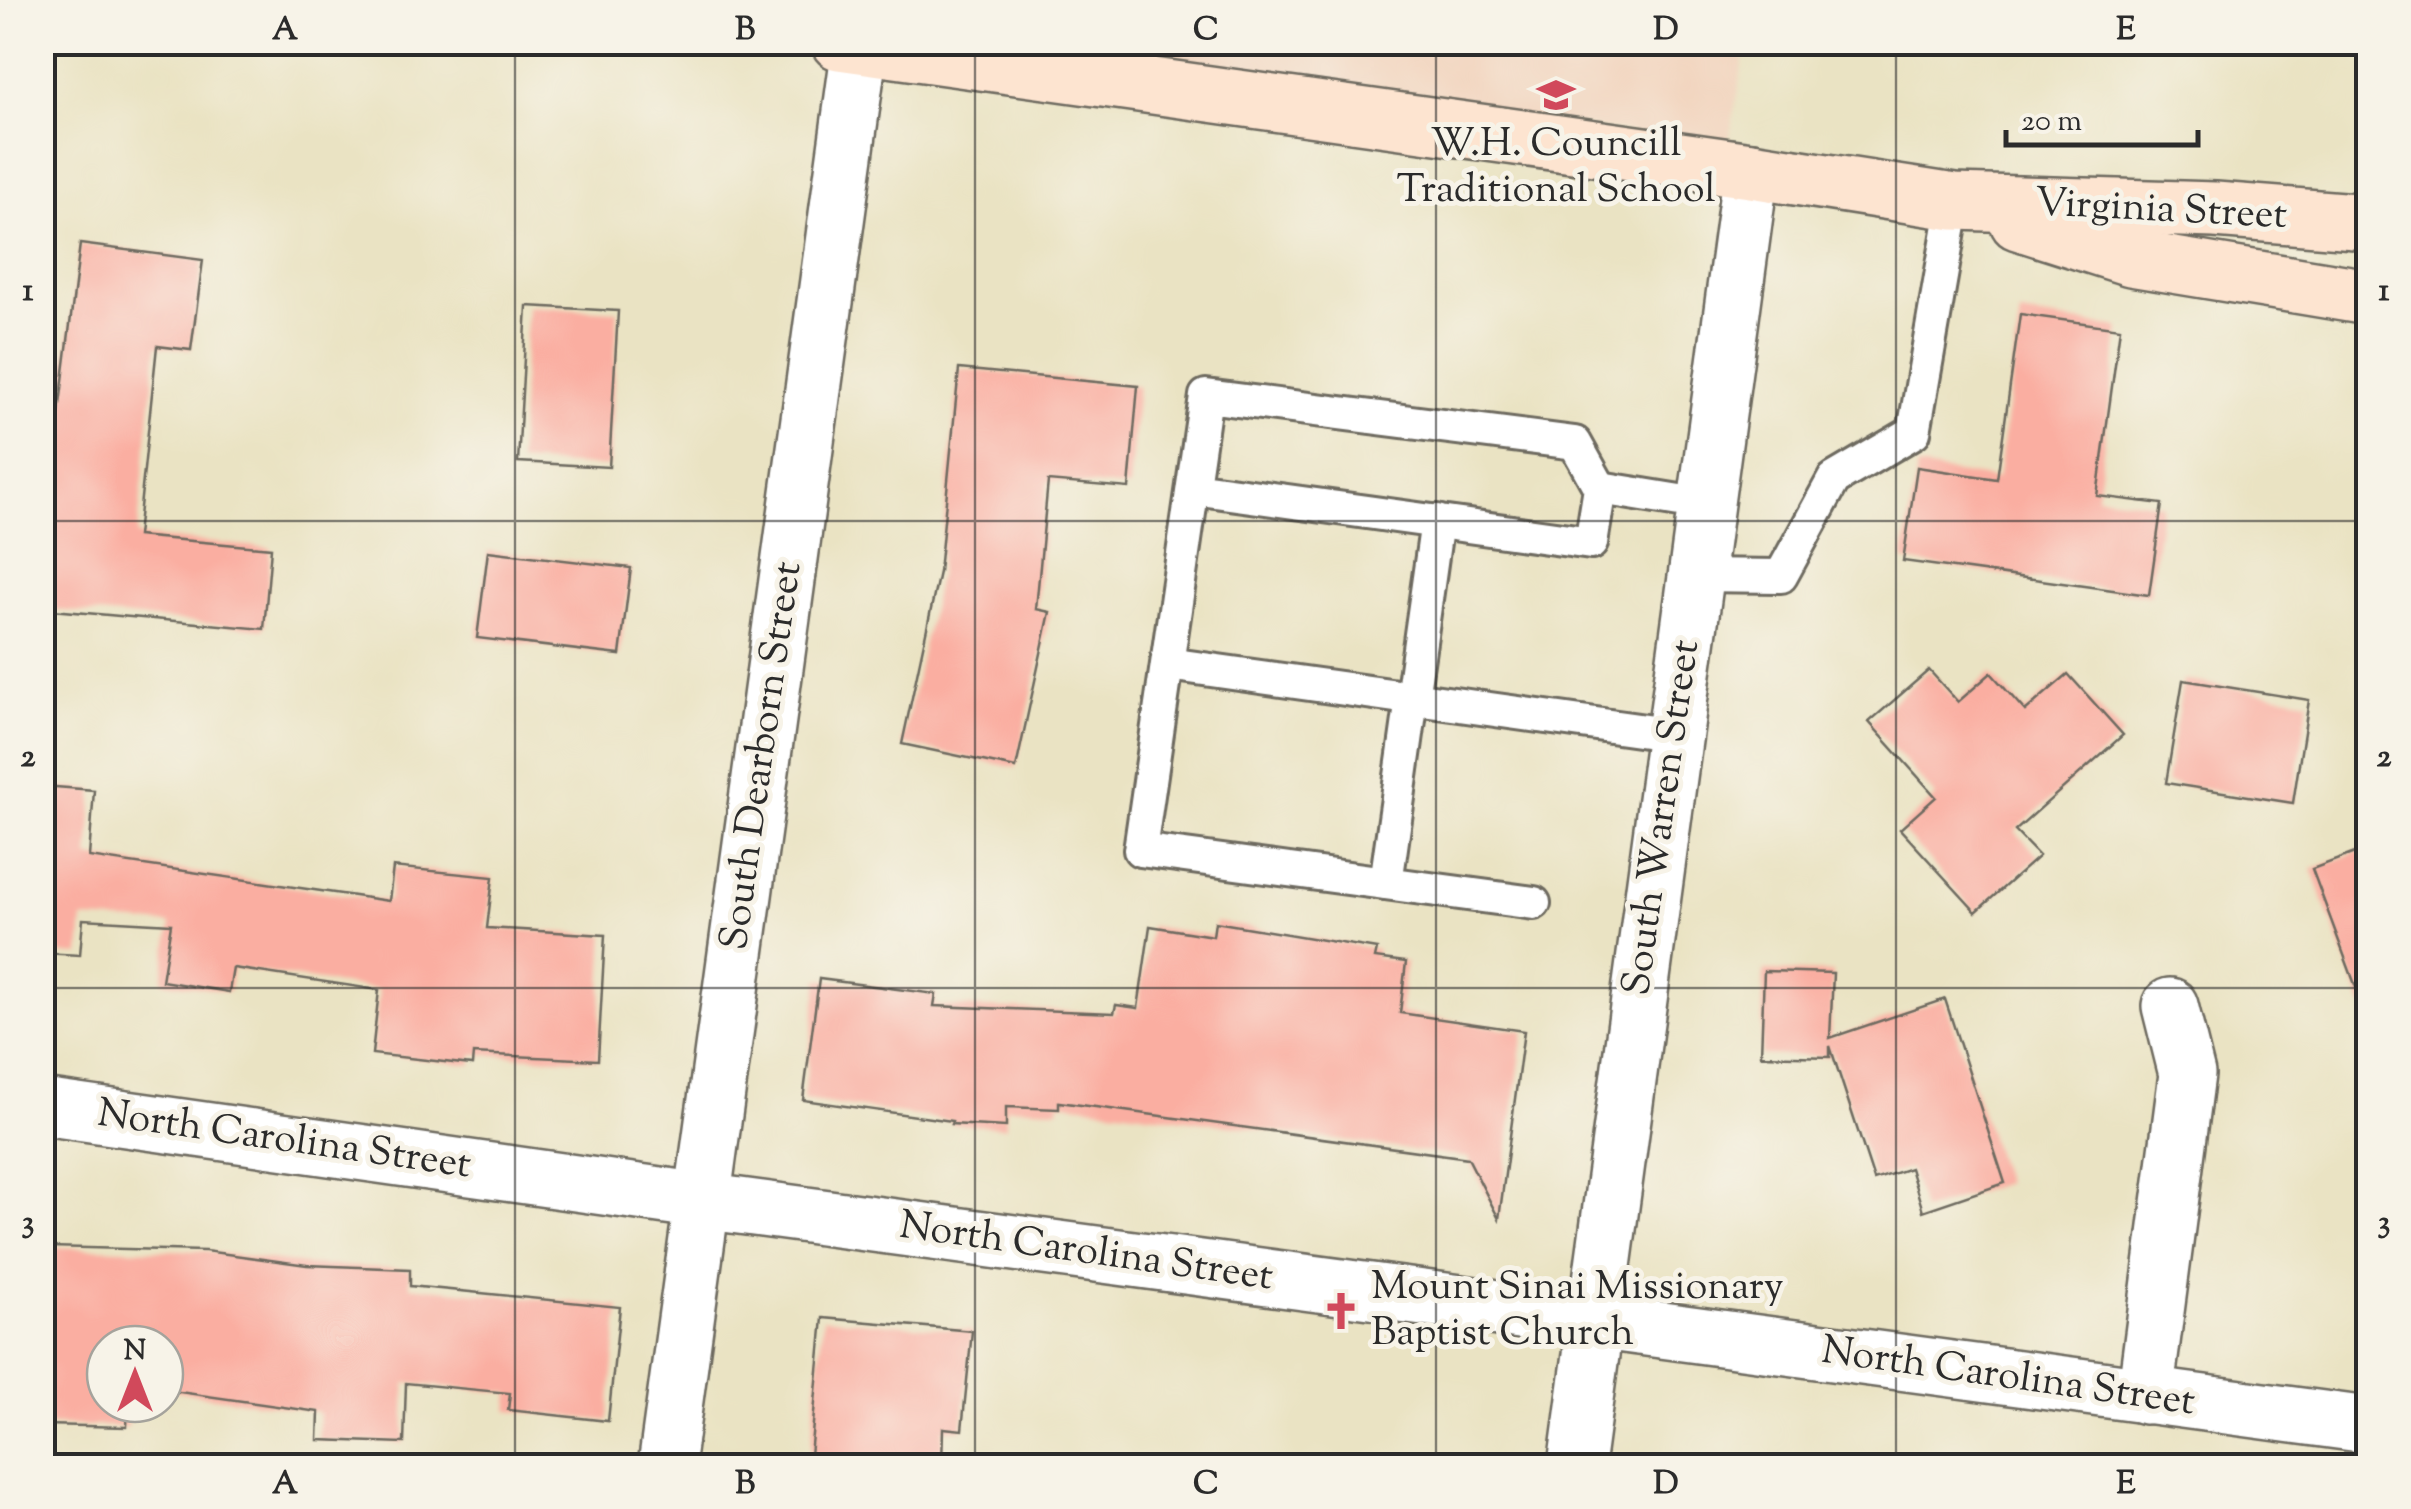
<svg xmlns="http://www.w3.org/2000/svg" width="2411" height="1509" font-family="'Sorts Mill Goudy',serif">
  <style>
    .built { fill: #f2d4be }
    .building { fill: #faaea1 }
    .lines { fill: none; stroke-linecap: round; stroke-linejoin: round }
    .lane-casing { stroke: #6e6b60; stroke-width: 38 }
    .street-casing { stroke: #6e6b60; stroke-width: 60 }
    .secondary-casing { stroke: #6e6b60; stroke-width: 60 }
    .lane { stroke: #fff; stroke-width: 32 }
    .street { stroke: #fff; stroke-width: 55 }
    .secondary { stroke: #fde4d0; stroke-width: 55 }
    .grid { fill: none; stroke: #2b2b2b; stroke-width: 2.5; stroke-opacity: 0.55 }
    .labels { text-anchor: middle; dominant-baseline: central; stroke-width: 10; stroke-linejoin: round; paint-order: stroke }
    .poi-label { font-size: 40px; fill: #2b2b2b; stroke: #f7f3e8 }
    .street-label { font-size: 40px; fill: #2b2b2b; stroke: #f7f3e8 }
    .neatline { fill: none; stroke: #2b2b2b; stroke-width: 4 }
    .grid-label { font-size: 32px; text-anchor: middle; font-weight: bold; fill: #2b2b2b }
  </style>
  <rect width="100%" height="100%" fill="#f7f3e8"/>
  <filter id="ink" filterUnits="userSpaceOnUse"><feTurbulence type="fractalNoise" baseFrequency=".01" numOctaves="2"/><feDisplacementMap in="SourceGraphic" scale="20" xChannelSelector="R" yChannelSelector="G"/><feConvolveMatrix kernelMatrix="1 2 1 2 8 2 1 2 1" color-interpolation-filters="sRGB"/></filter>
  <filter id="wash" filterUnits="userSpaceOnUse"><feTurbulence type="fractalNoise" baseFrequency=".0048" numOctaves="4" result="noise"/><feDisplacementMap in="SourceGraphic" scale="40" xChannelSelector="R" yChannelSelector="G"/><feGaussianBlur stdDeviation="2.25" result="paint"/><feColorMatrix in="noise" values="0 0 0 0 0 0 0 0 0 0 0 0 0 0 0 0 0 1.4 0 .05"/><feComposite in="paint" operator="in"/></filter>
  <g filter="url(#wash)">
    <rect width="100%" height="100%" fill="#eae3c3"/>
    <polygon class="built" points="1024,43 1746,43 1728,147"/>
    <g id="blocks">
      <g class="building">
        <polygon points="80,244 203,260 191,350 157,346 137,536 271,548 264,629 42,609 42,518 48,452 54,453"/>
        <polygon points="527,306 618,311 609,467 518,462"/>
        <polygon points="2020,314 2120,328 2097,496 2162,504 2149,595 1903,561 1917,467 1997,479"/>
        <polygon points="959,369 1138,386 1129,488 1048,481 1036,609 1050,612 1016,768 902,744 939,572"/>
        <polygon points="488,551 631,568 620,655 477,638"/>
        <polygon points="1929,670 1958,702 1991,673 2025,711 2068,674 2123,735 2015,831 2039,856 1976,912 1900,829 1936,797 1869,722"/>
        <polygon points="2183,680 2309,700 2293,803 2166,783"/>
        <polygon points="42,786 94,790 89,857 389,901 393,867 493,877 487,928 605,935 598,1060 473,1054 472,1065 372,1054 379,990 233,968 229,992 162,981 171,924 83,919 80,955 42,953"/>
        <polygon points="2368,848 2368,1005 2363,1006 2312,869"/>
        <polygon points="1215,922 1377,949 1375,958 1406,962 1400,1013 1524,1031 1499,1219 1468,1158 1059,1102 1059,1109 1006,1107 1006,1127 951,1124 952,1121 803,1100 819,979 936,994 934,1006 1114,1013 1116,1005 1138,1008 1150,926 1213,936"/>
        <polygon points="1764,971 1833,973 1830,1038 1945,999 2005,1183 1923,1211 1910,1168 1874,1180 1830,1046 1830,1057 1761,1055"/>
        <polygon points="49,1247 205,1251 307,1265 410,1269 410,1286 620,1307 608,1421 508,1410 510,1393 406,1383 404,1443 318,1440 319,1412 165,1390 165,1344 105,1344 105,1404 128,1404 127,1427 45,1425"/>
        <polygon points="823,1318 972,1331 962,1430 943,1428 942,1466 809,1466"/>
      </g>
    </g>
  </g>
  <g filter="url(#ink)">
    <use href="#blocks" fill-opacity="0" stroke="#6e6b60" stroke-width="2.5"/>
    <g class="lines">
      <g class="lane-casing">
        <g id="lane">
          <polyline points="1193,488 1591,543 1600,488 1575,443 1206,396 1140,850 1534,903"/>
          <polyline points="1600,488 1704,505"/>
          <polyline points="1695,575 1781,576 1834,479 1914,432 1954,202"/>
          <polyline points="1168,664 1674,735"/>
          <polyline points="1386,883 1437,521"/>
        </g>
      </g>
      <g class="street-casing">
        <g id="street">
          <polyline points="42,1107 702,1201 2368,1425"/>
          <polyline points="2145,1396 2187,1074 2170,1006"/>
          <polyline points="666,1466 860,46"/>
          <polyline points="1576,1466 1751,170"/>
        </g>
      </g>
      <g class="secondary-casing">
        <g id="secondary">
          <polyline points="839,42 1751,170 1954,202 2215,210 2368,222"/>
          <polyline points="2018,222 2131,258 2368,297"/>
        </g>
      </g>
      <use href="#lane" class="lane"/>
      <use href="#street" class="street"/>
      <use href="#secondary" class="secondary"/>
    </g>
  </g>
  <path class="grid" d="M 515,42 L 515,1466M 975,42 L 975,1466M 1436,42 L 1436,1466M 1896,42 L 1896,1466M 42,521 L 2368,521M 42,988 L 2368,988"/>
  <defs>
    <g id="school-bare" transform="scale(3)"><path d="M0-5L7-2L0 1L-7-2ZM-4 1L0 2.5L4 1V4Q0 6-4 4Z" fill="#d1495b" stroke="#f7f3e8" stroke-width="2.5" paint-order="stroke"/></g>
    <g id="church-bare" transform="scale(3)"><path d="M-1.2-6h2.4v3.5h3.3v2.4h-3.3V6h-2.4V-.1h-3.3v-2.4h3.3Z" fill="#d1495b" stroke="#f7f3e8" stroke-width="2.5" paint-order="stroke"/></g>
  </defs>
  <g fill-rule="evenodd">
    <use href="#school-bare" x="1556" y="95"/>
    <use href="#church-bare" x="1341" y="1311"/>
  </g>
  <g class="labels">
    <g class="poi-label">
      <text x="1556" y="145">W.H. Councill<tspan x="1556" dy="46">Traditional School</tspan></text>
      <text x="1371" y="1288" text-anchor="start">Mount Sinai Missionary<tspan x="1371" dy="46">Baptist Church</tspan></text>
    </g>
    <g class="street-label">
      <text transform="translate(2161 211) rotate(3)">Virginia Street</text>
      <text transform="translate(763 756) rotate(-82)">South Dearborn Street</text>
      <text transform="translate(1663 818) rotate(-82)">South Warren Street</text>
      <text transform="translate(284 1141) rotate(8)">North Carolina Street</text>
      <text transform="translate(1086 1253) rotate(8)">North Carolina Street</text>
      <text transform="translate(2008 1378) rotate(8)">North Carolina Street</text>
    </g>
  </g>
  <rect width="2411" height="1509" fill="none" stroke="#f7f3e8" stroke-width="110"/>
  <g transform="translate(135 1374)"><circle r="48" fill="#f7f3e8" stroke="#a5a39c" stroke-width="2.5"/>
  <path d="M0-8L18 38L0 25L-18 38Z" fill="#d1495b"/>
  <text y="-15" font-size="28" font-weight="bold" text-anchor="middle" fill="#2b2b2b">N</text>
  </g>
  <path d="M2006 130v15h192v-15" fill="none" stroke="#2b2b2b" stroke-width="5"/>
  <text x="2021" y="130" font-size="30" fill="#2b2b2b" stroke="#f7f3e8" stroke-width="8" paint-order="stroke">20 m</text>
  <rect x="55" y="55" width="2301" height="1399" class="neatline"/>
  <g class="grid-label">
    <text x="285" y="39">A</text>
    <text x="745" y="39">B</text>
    <text x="1206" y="39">C</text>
    <text x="1666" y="39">D</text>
    <text x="2126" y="39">E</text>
    <text x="28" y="300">1</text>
    <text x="2384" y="300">1</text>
    <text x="28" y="766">2</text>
    <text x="2384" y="766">2</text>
    <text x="28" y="1232">3</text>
    <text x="2384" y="1232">3</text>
    <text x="285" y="1493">A</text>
    <text x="745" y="1493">B</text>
    <text x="1206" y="1493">C</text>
    <text x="1666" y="1493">D</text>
    <text x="2126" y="1493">E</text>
  </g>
</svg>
